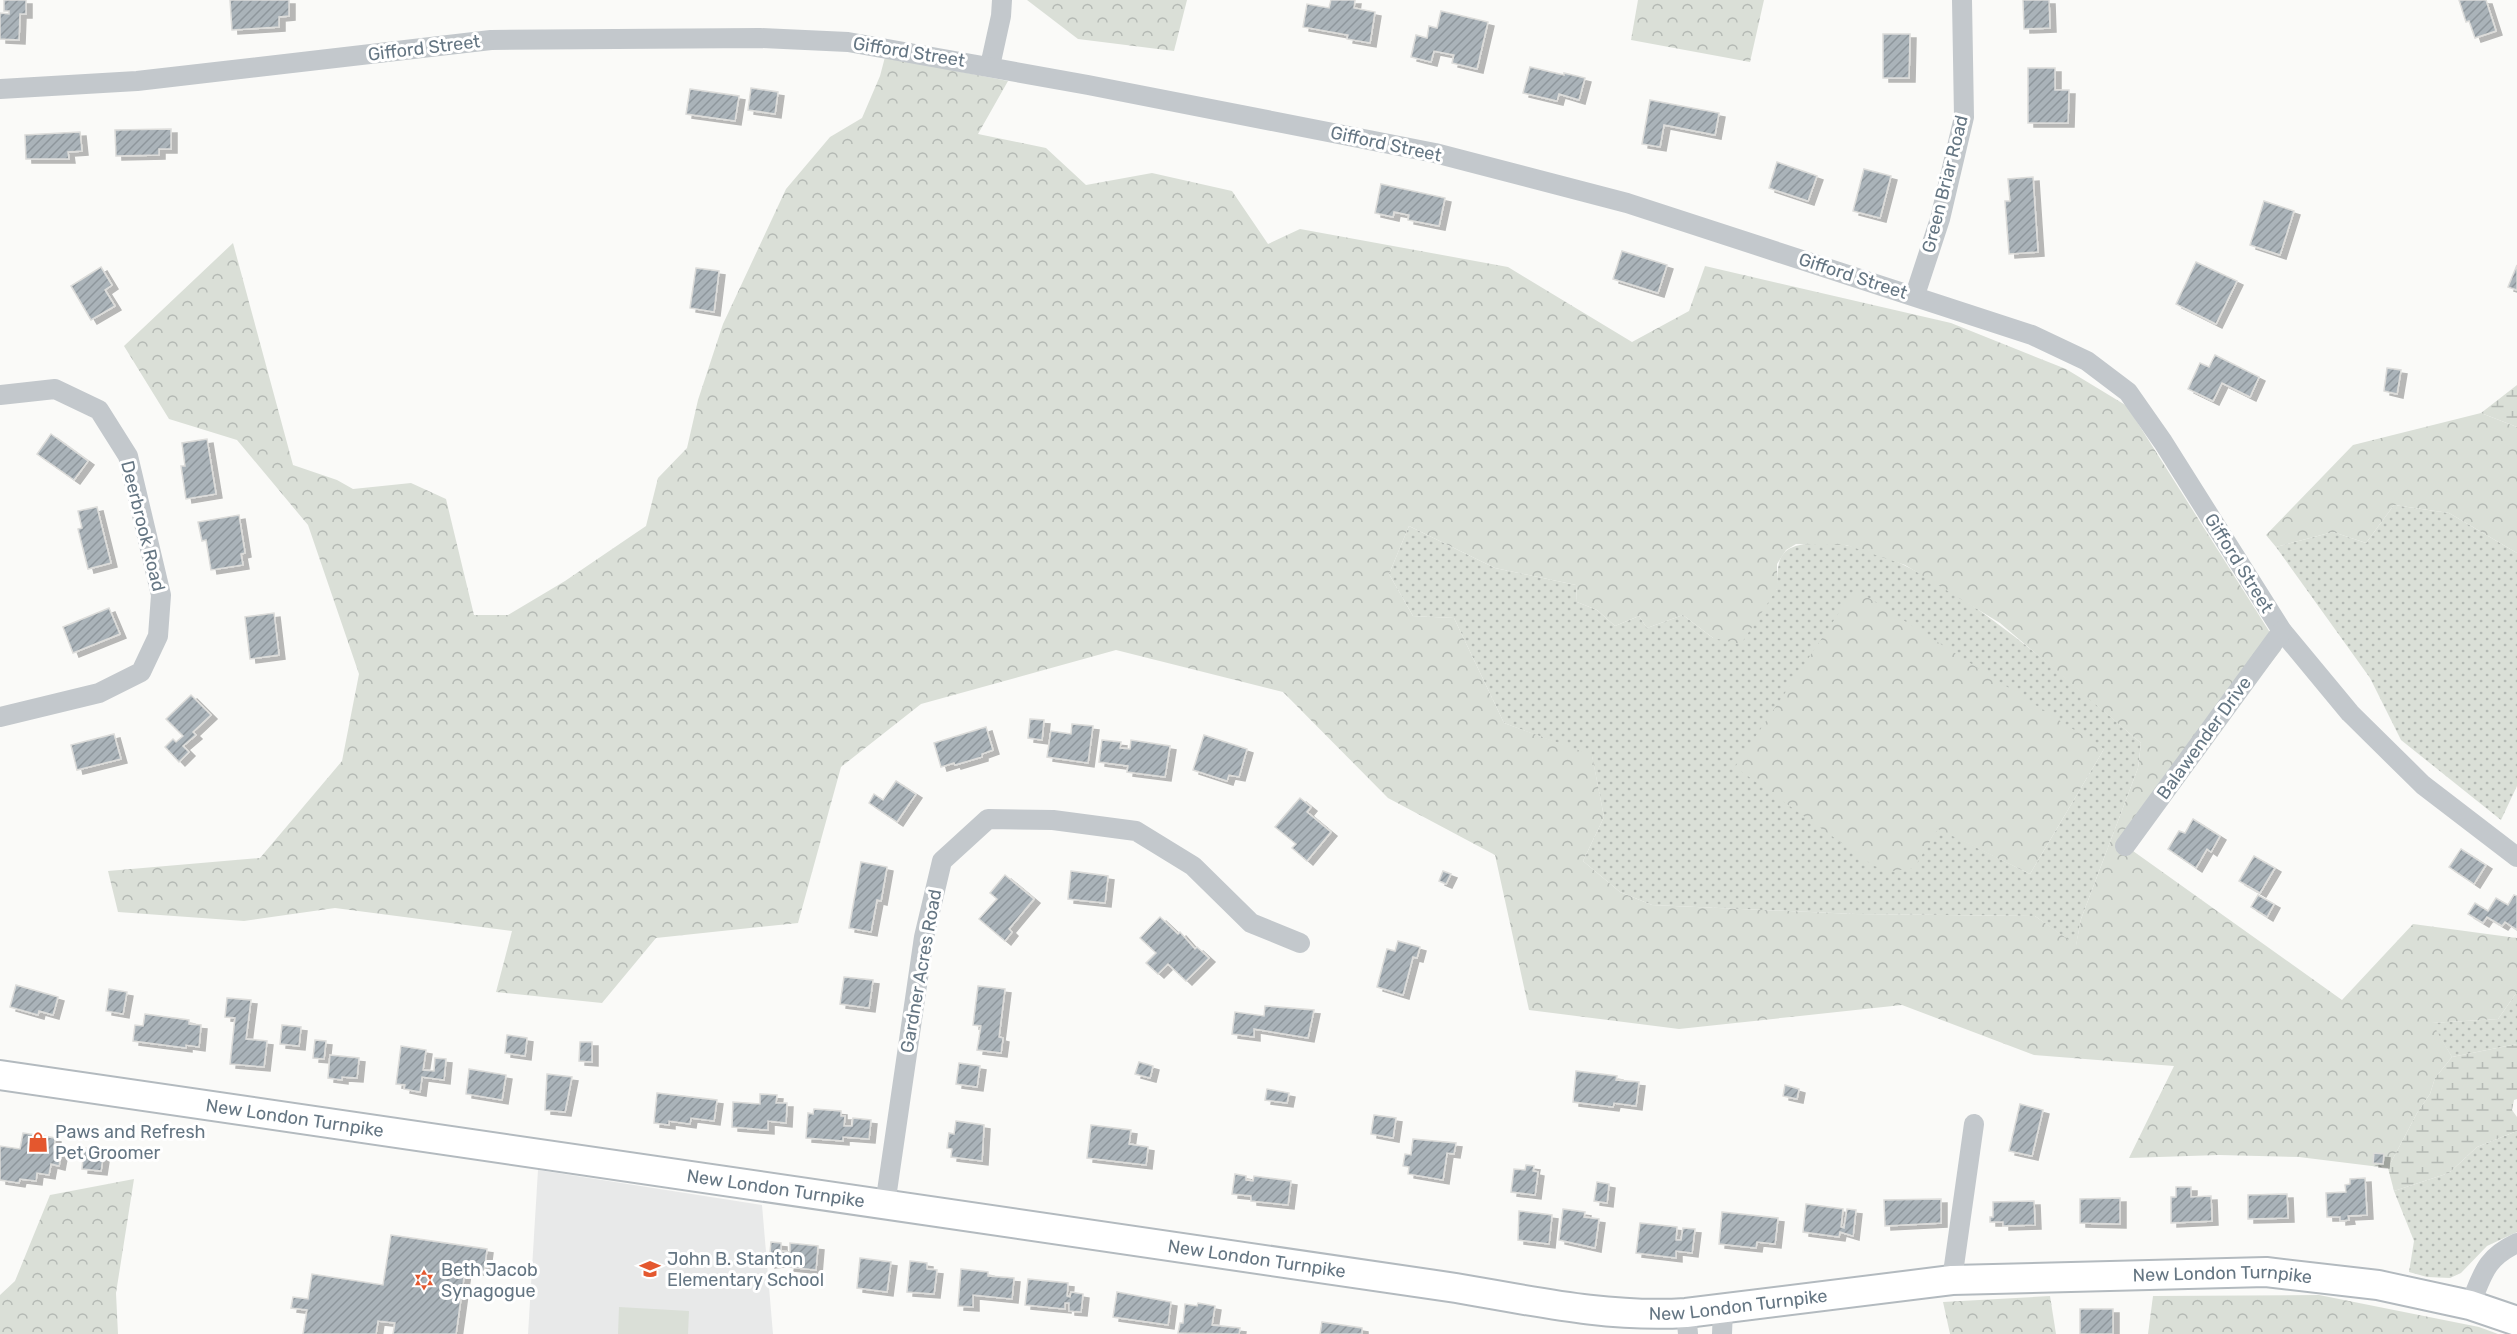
<svg xmlns="http://www.w3.org/2000/svg" width="2517" height="1334" font-family="Rubik,sans-serif">
  <style>
    .built { fill: #e8e9e9 }
    .grass { fill: url(#grass-dots); fill-rule: evenodd }
    .forest { fill: url(#forest-crowns); fill-rule: evenodd }
    .wetland { fill: url(#wetland-marsh) }
    .garden { fill: #dadfd7 }
    .building { fill: url(#building-hatch); stroke: #dcdcda; stroke-width: 1.5; filter: url(#shadow) }
    .lines { fill: none; stroke-linecap: round; stroke-linejoin: round }
    .secondary-casing { stroke: #b3babf; stroke-width: 32 }
    .minor { stroke: #c3c8cc; stroke-width: 20 }
    .secondary { stroke: #fff; stroke-width: 28 }
    .labels { text-anchor: middle; dominant-baseline: central; stroke-width: 6; stroke-linejoin: round; paint-order: stroke }
    .street-label { font-size: 18px; fill: #657683; stroke: #fff }
    .poi-label { font-size: 18px; fill: #657683; stroke: #fff; text-anchor: start }
  </style>
  <defs>
    <pattern id="grass-dots" width="8" height="8" patternUnits="userSpaceOnUse" patternTransform="scale(1.5)"><rect width="8" height="8" fill="#dadfd7"/><path d="M2 2h.1M6 6h.1" fill="none" stroke="#b4b9b4" stroke-width="1.8" stroke-linecap="round"/></pattern>
    <pattern id="forest-crowns" width="20" height="18" patternUnits="userSpaceOnUse" patternTransform="scale(1.5)"><rect width="20" height="18" fill="#dadfd7"/><path d="M2 6a3 3 0 1 1 6 0M12 15a3 3 0 1 1 6 0" fill="none" stroke="#b4b9b4"/></pattern>
    <pattern id="wetland-marsh" width="20" height="14" patternUnits="userSpaceOnUse" patternTransform="scale(1.5)"><rect width="20" height="14" fill="#dadfd7"/><path d="M1 5h8M5 5V1M11 12h8M15 12V8" fill="none" stroke="#b4b9b4"/></pattern>
    <pattern id="building-hatch" width="6" height="6" patternUnits="userSpaceOnUse" patternTransform="scale(1.5)"><rect width="6" height="6" fill="#aab3b9"/><path d="M-1 1l2-2M0 6l6-6M5 7l2-2" fill="none" stroke="#8e969c"/></pattern>
    <filter id="shadow"><feDropShadow dx="6" dy="4" stdDeviation="0" flood-color="#0004"/></filter>
  </defs>
  <rect width="100%" height="100%" fill="#fafaf8"/>
  <polygon class="built" points="538,1170 762,1205 773,1334 528,1334"/>
  <g class="grass">
    <polygon points="2394,505 2449,513 2517,553 2517,786 2501,820 2401,740 2370,678 2276,547 2333,532 2366,543"/>
    <path d="M 1409,526 L 1495,568 L 1576,585 L 1577,602 L 1597,610 L 1615,626 L 1639,616 L 1647,628 L 1683,615 L 1713,638 L 1777,589 C 1777,556 1780,545 1816,543 C 1919,538 2065,679 2141,743 L 2138,768 L 2081,919 L 2076,946 L 2035,916 L 1855,914 L 1652,905 L 1620,892 L 1583,861 L 1604,817 L 1592,756 L 1504,723 L 1454,618 L 1413,616 L 1389,574 ZM 2104,749 L 2030,874 L 1938,828 Z"/>
    <polygon points="2517,992 2517,1044 2452,1057 2431,1023 2498,1019"/>
    <polygon points="2517,1131 2517,1232 2487,1246 2461,1273 2450,1278 2427,1277 2409,1272 2414,1241 2394,1191 2449,1173 2477,1147"/>
  </g>
  <g class="forest">
    <polygon points="1027,0 1187,0 1174,51 1078,39"/>
    <polygon points="1638,0 1764,0 1750,62 1631,40"/>
    <path d="M 885,57 L 1008,81 L 978,134 L 1046,148 L 1086,185 L 1152,173 L 1232,191 L 1268,244 L 1300,229 L 1508,267 L 1632,342 L 1689,311 L 1705,266 L 1951,323 L 2066,369 L 2127,406 L 2281,650 L 2126,846 L 2342,1000 L 2413,924 L 2517,938 L 2517,992 L 2498,1019 L 2432,1023 L 2452,1057 L 2435,1078 L 2430,1094 L 2417,1113 L 2388,1168 L 2299,1157 L 2219,1155 L 2129,1158 L 2174,1066 L 2034,1055 L 1902,1005 L 1679,1029 L 1529,1010 L 1495,855 L 1388,798 L 1283,692 L 1116,650 L 921,704 L 841,767 L 798,923 L 656,938 L 602,1003 L 496,992 L 512,931 L 335,908 L 244,921 L 118,912 L 108,871 L 260,858 L 342,761 L 359,674 L 308,525 L 237,440 L 169,419 L 124,346 L 233,243 L 293,465 L 337,480 L 353,489 L 411,483 L 446,499 L 474,615 L 508,615 L 565,581 L 646,526 L 658,478 L 687,448 L 698,400 L 723,324 L 786,189 L 830,137 L 862,118 L 880,76 ZM 1409,526 L 1495,568 L 1576,585 L 1577,602 L 1597,610 L 1615,626 L 1639,616 L 1647,628 L 1683,615 L 1713,638 L 1741,644 L 1777,589 L 1777,564 L 1786,550 L 1796,544 L 1846,545 L 1905,565 L 2000,623 L 2141,743 L 2138,768 L 2081,919 L 2076,945 L 2035,916 L 1855,914 L 1652,905 L 1620,892 L 1583,861 L 1604,817 L 1592,755 L 1504,723 L 1454,618 L 1413,616 L 1389,574 Z"/>
    <polygon points="2481,413 2517,427 2517,553 2449,513 2394,505 2366,543 2333,532 2276,547 2266,535 2353,445"/>
    <polygon points="1855,589 2104,749 2030,874 1938,829 1914,868 1894,871 1874,866 1735,767"/>
    <polygon points="134,1179 116,1293 118,1334 0,1334 0,1295 15,1281 50,1195"/>
    <polygon points="2319,1295 2479,1327 2498,1334 2148,1334 2153,1296"/>
    <polygon points="2050,1296 2056,1334 1950,1334 1943,1302"/>
  </g>
  <g class="wetland">
    <polygon points="2517,385 2517,427 2481,413"/>
    <polygon points="2517,1044 2517,1099 2514,1100 2512,1110 2517,1117 2517,1131 2477,1147 2449,1173 2394,1191 2388,1168 2417,1113 2430,1094 2435,1078 2452,1057"/>
  </g>
  <polygon class="garden" points="619,1307 689,1311 688,1334 618,1334"/>
  <g class="building">
    <polygon points="4,0 26,0 26,14 20,14 19,40 0,39 0,13 9,14 9,11 4,11"/>
    <polygon points="230,0 289,0 289,16 279,17 279,27 232,30"/>
    <polygon points="1331,0 1355,0 1354,8 1375,12 1370,43 1347,39 1348,35 1303,27 1307,4 1329,8"/>
    <polygon points="2023,0 2049,0 2050,28 2024,29"/>
    <polygon points="2459,0 2486,0 2496,31 2475,38 2469,21 2466,22"/>
    <polygon points="1441,11 1488,22 1477,69 1452,63 1454,55 1434,51 1431,62 1411,57 1416,35 1427,38 1429,26 1437,28"/>
    <polygon points="1883,34 1910,34 1909,78 1883,78"/>
    <polygon points="1530,67 1564,75 1564,73 1585,78 1579,100 1559,94 1557,101 1523,93"/>
    <polygon points="2028,68 2055,68 2055,90 2069,90 2068,123 2028,123"/>
    <polygon points="751,88 778,92 775,114 748,110"/>
    <polygon points="690,89 739,96 735,121 686,114"/>
    <polygon points="1650,100 1719,113 1715,135 1664,125 1660,147 1642,144"/>
    <polygon points="171,129 171,149 159,149 159,155 116,156 115,130"/>
    <polygon points="80,132 82,151 68,152 69,159 26,159 25,135"/>
    <polygon points="1777,162 1817,176 1808,201 1769,188"/>
    <polygon points="1864,169 1891,176 1880,218 1853,211"/>
    <polygon points="2033,177 2038,252 2009,254 2005,201 2010,201 2008,179"/>
    <polygon points="1381,184 1445,198 1439,226 1408,220 1409,215 1394,212 1393,217 1375,213"/>
    <polygon points="2264,201 2294,211 2280,255 2250,245"/>
    <polygon points="1622,251 1667,265 1658,293 1613,279"/>
    <polygon points="2196,262 2237,281 2216,324 2176,304"/>
    <polygon points="2517,265 2517,290 2508,287"/>
    <polygon points="101,267 112,285 105,290 115,306 91,320 71,286"/>
    <polygon points="696,268 719,271 714,312 690,308"/>
    <polygon points="2215,355 2259,377 2250,397 2222,383 2213,401 2188,389 2200,363 2209,367"/>
    <polygon points="2387,368 2401,370 2397,394 2384,391"/>
    <polygon points="51,434 88,461 74,480 37,454"/>
    <polygon points="207,439 216,494 186,499 181,466 185,466 182,443"/>
    <polygon points="97,507 111,563 88,569 78,529 82,528 78,511"/>
    <polygon points="239,515 245,553 241,554 243,565 211,570 206,540 202,541 198,522"/>
    <polygon points="109,608 120,634 73,653 63,627"/>
    <polygon points="274,613 279,655 250,659 245,617"/>
    <polygon points="191,695 211,715 193,732 196,735 183,746 189,752 179,762 165,747 173,739 176,742 183,736 166,719"/>
    <polygon points="1030,719 1044,720 1042,740 1028,738"/>
    <polygon points="1072,724 1093,726 1088,763 1047,757 1051,731 1071,734"/>
    <polygon points="986,727 993,750 982,754 982,757 955,765 954,763 941,767 934,743"/>
    <polygon points="114,734 121,759 77,770 71,745"/>
    <polygon points="1204,735 1247,749 1239,777 1229,775 1227,781 1193,770"/>
    <polygon points="1102,740 1121,742 1120,748 1130,749 1131,740 1170,746 1165,777 1127,772 1128,766 1099,762"/>
    <polygon points="896,781 916,794 897,822 869,803 874,794 883,800"/>
    <polygon points="1300,798 1311,807 1307,812 1331,832 1307,861 1292,848 1296,844 1275,827"/>
    <polygon points="2193,819 2220,836 2211,852 2207,849 2196,868 2168,849 2179,831 2185,833"/>
    <polygon points="2461,849 2486,865 2474,884 2449,867"/>
    <polygon points="2254,856 2275,868 2260,893 2239,881"/>
    <polygon points="861,862 887,867 881,901 877,900 871,932 849,928"/>
    <polygon points="1071,871 1108,876 1105,903 1068,899"/>
    <polygon points="1443,871 1451,874 1446,884 1439,881"/>
    <polygon points="1005,875 1034,899 1009,929 1012,932 1005,941 979,919 997,899 990,893"/>
    <polygon points="2258,895 2274,904 2267,917 2251,907"/>
    <polygon points="2514,895 2517,896 2517,930 2505,922 2502,926 2487,917 2483,923 2468,914 2475,903 2488,911 2496,898 2508,905"/>
    <polygon points="1160,917 1178,934 1180,932 1195,949 1197,947 1209,958 1186,981 1168,964 1158,974 1146,963 1156,953 1140,938"/>
    <polygon points="1398,941 1420,947 1417,958 1413,957 1403,995 1377,987 1387,949 1395,951"/>
    <polygon points="844,977 873,980 869,1008 840,1004"/>
    <polygon points="16,985 58,997 53,1015 39,1011 38,1015 10,1007"/>
    <polygon points="978,986 1005,989 999,1037 1003,1038 1001,1053 977,1050 981,1026 973,1025"/>
    <polygon points="109,989 127,992 123,1014 106,1011"/>
    <polygon points="227,998 251,1000 246,1039 267,1041 264,1067 230,1064 235,1018 225,1017"/>
    <polygon points="1265,1006 1314,1010 1308,1038 1254,1029 1254,1037 1232,1034 1235,1012 1264,1016"/>
    <polygon points="145,1014 189,1020 189,1024 201,1025 199,1047 186,1045 186,1048 133,1041 135,1025 143,1026"/>
    <polygon points="282,1025 301,1027 299,1046 280,1044"/>
    <polygon points="507,1035 527,1038 525,1056 505,1053"/>
    <polygon points="315,1040 326,1041 324,1059 313,1058"/>
    <polygon points="580,1042 592,1042 592,1062 579,1061"/>
    <polygon points="401,1046 426,1050 423,1070 434,1071 435,1058 446,1059 444,1080 422,1077 420,1092 404,1089 405,1085 396,1084"/>
    <polygon points="330,1055 359,1058 357,1078 342,1077 342,1080 328,1078"/>
    <polygon points="1139,1062 1153,1066 1150,1078 1135,1074"/>
    <polygon points="959,1063 980,1066 977,1087 956,1084"/>
    <polygon points="469,1069 506,1075 502,1100 466,1094"/>
    <polygon points="1576,1071 1617,1076 1616,1080 1639,1082 1636,1106 1614,1103 1613,1107 1573,1102"/>
    <polygon points="547,1074 572,1077 565,1112 545,1110"/>
    <polygon points="1785,1085 1799,1089 1797,1099 1783,1096"/>
    <polygon points="1267,1089 1289,1093 1287,1103 1265,1100"/>
    <polygon points="657,1093 717,1100 714,1121 691,1118 690,1124 669,1121 669,1125 654,1123"/>
    <polygon points="760,1094 777,1095 776,1103 787,1103 786,1123 768,1121 768,1130 732,1127 733,1102 760,1104"/>
    <polygon points="2020,1104 2043,1110 2032,1156 2009,1151"/>
    <polygon points="814,1109 841,1111 841,1116 845,1116 844,1126 852,1126 853,1118 871,1120 869,1139 843,1137 843,1141 806,1138 808,1113 813,1114"/>
    <polygon points="1374,1115 1396,1118 1393,1138 1371,1134"/>
    <polygon points="956,1121 984,1125 982,1161 951,1157 952,1149 947,1148 949,1133 954,1134"/>
    <polygon points="1091,1125 1131,1130 1129,1144 1148,1147 1146,1165 1087,1158"/>
    <polygon points="23,1133 55,1138 54,1148 62,1150 59,1166 51,1164 49,1175 37,1173 36,1181 20,1179 19,1183 0,1180 0,1146 20,1149"/>
    <polygon points="1413,1139 1456,1143 1454,1154 1447,1153 1443,1180 1408,1174 1409,1167 1403,1166 1405,1154 1411,1155"/>
    <polygon points="84,1148 104,1151 101,1171 82,1169"/>
    <polygon points="2374,1153 2384,1154 2383,1164 2373,1163"/>
    <polygon points="1526,1165 1534,1166 1533,1171 1538,1172 1535,1195 1511,1192 1514,1169 1525,1170"/>
    <polygon points="1235,1174 1246,1176 1246,1180 1253,1181 1254,1176 1291,1181 1288,1205 1251,1201 1251,1196 1232,1194"/>
    <polygon points="2365,1178 2367,1215 2348,1216 2349,1220 2340,1221 2340,1217 2327,1217 2326,1193 2346,1192 2345,1185 2350,1184 2350,1179"/>
    <polygon points="1597,1182 1609,1184 1607,1203 1594,1201"/>
    <polygon points="2176,1187 2191,1187 2191,1197 2211,1196 2212,1221 2171,1223 2171,1197 2176,1197"/>
    <polygon points="2287,1194 2288,1218 2248,1219 2248,1195"/>
    <polygon points="2120,1198 2120,1224 2080,1223 2080,1199"/>
    <polygon points="1941,1199 1941,1223 1885,1226 1884,1200"/>
    <polygon points="2034,1201 2035,1225 2003,1226 2003,1222 1990,1222 1990,1217 1993,1217 1993,1202"/>
    <polygon points="1806,1204 1843,1209 1841,1227 1844,1228 1847,1209 1856,1210 1853,1236 1840,1232 1839,1237 1803,1232"/>
    <polygon points="1563,1209 1585,1212 1584,1217 1599,1219 1595,1248 1559,1240"/>
    <polygon points="1519,1211 1552,1215 1549,1244 1518,1240"/>
    <polygon points="1722,1212 1778,1218 1775,1244 1757,1242 1756,1248 1719,1244"/>
    <polygon points="1640,1223 1677,1227 1676,1240 1681,1240 1683,1228 1695,1229 1692,1253 1676,1251 1676,1258 1636,1253"/>
    <polygon points="391,1235 487,1249 484,1272 471,1270 472,1264 466,1263 456,1334 393,1334 395,1323 378,1321 376,1334 303,1334 307,1310 291,1308 293,1297 308,1299 312,1274 383,1285"/>
    <polygon points="771,1242 781,1243 781,1251 790,1252 790,1243 818,1246 816,1270 788,1267 789,1262 769,1264"/>
    <polygon points="860,1258 891,1262 887,1292 857,1288"/>
    <polygon points="910,1261 927,1263 927,1269 937,1270 934,1294 907,1292"/>
    <polygon points="961,1269 988,1272 988,1276 1014,1278 1012,1299 973,1295 973,1307 958,1306"/>
    <polygon points="1028,1279 1068,1283 1067,1296 1070,1297 1071,1292 1083,1294 1081,1312 1069,1311 1069,1303 1065,1303 1065,1309 1025,1305"/>
    <polygon points="1117,1292 1171,1302 1168,1325 1113,1317"/>
    <polygon points="1198,1303 1215,1306 1212,1325 1240,1328 1239,1334 1178,1333 1180,1323 1183,1323 1185,1304 1197,1306"/>
    <rect x="2080" y="1309" width="33" height="25"/>
    <polygon points="1322,1322 1362,1328 1362,1334 1320,1334"/>
  </g>
  <g class="lines">
    <g class="secondary-casing">
      <g id="secondary">
        <path id="s1" d="M 0,1075 L 1456,1288 C 1533,1301 1608,1318 1686,1313 L 1952,1280 L 2266,1272 L 2378,1285 L 2470,1305 L 2517,1321"/>
      </g>
    </g>
    <g class="minor">
      <polyline points="990,66 1001,16 1002,0"/>
      <polyline points="0,89 137,81 491,40 760,38 848,42 1088,85 1435,153 1627,203 2032,335 2087,361 2128,392 2163,442 2282,631 2350,713 2423,785 2517,857"/>
      <polyline points="1915,295 1940,219 1964,117 1962,0"/>
      <polyline points="0,395 55,389 99,410 128,456 161,595 158,636 141,672 99,693 0,717"/>
      <polyline points="2125,846 2282,631"/>
      <polyline points="885,1205 924,937 942,861 988,819 1053,820 1136,831 1193,866 1251,923 1300,943"/>
      <polyline points="1952,1280 1974,1124"/>
      <path d="M 2470,1305 C 2483,1274 2485,1258 2517,1243"/>
      <polyline points="1686,1313 1688,1334"/>
      <polyline points="1722,1334 1723,1309"/>
    </g>
    <use href="#secondary" class="secondary"/>
  </g>
  <defs>
    <g id="shop-bare" transform="scale(1.62)"><path d="M-5-2.5h2.3a2.7 3.5 0 0 1 5.4 0H5L5.5 6h-11ZM-1.5-2.5h3a1.5 2.3 0 0 0-3 0Z" fill="#e4572e" stroke="#fff" stroke-width="2.5" paint-order="stroke"/></g>
    <g id="school-bare" transform="scale(1.62)"><path d="M0-5L7-2L0 1L-7-2ZM-4 1L0 2.5L4 1V4Q0 6-4 4Z" fill="#e4572e" stroke="#fff" stroke-width="2.5" paint-order="stroke"/></g>
    <g id="synagogue-bare" transform="scale(1.62)"><path d="M0-6.5L5.6 3.2H-5.6ZM0 6.5L5.6-3.2H-5.6Z" fill="#e4572e" stroke="#fff" stroke-width="2.5" paint-order="stroke"/></g>
  </defs>
  <g fill-rule="evenodd">
    <use href="#shop-bare" x="38" y="1142"/>
    <use href="#school-bare" x="650" y="1269"/>
    <use href="#synagogue-bare" x="424" y="1280"/>
  </g>
  <g class="labels">
    <g class="street-label">
      <text transform="translate(424 48) rotate(-7)">Gifford Street</text>
      <text transform="translate(909 52) rotate(9)">Gifford Street</text>
      <text transform="translate(1386 144) rotate(12)">Gifford Street</text>
      <text transform="translate(1945 184) rotate(-76)">Green Briar Road</text>
      <text transform="translate(1853 276) rotate(18)">Gifford Street</text>
      <text transform="translate(143 526) rotate(76)">Deerbrook Road</text>
      <text transform="translate(2239 563) rotate(58)">Gifford Street</text>
      <text transform="translate(2204 738) rotate(-54)">Balawender Drive</text>
      <text transform="translate(921 971) rotate(-80)">Gardner Acres Road</text>
      <text stroke="none"><textPath href="#s1" startOffset="298">New London Turnpike</textPath></text>
      <text stroke="none"><textPath href="#s1" startOffset="784">New London Turnpike</textPath></text>
      <text stroke="none"><textPath href="#s1" startOffset="1270">New London Turnpike</textPath></text>
      <text stroke="none"><textPath href="#s1" startOffset="2242">New London Turnpike</textPath></text>
      <text stroke="none"><textPath href="#s1" startOffset="1756">New London Turnpike</textPath></text>
    </g>
    <g class="poi-label">
      <text x="55" y="1132">Paws and Refresh<tspan x="55" dy="21">Pet Groomer</tspan></text>
      <text x="667" y="1259">John B. Stanton<tspan x="667" dy="21">Elementary School</tspan></text>
      <text x="441" y="1270">Beth Jacob<tspan x="441" dy="21">Synagogue</tspan></text>
    </g>
  </g>
</svg>
